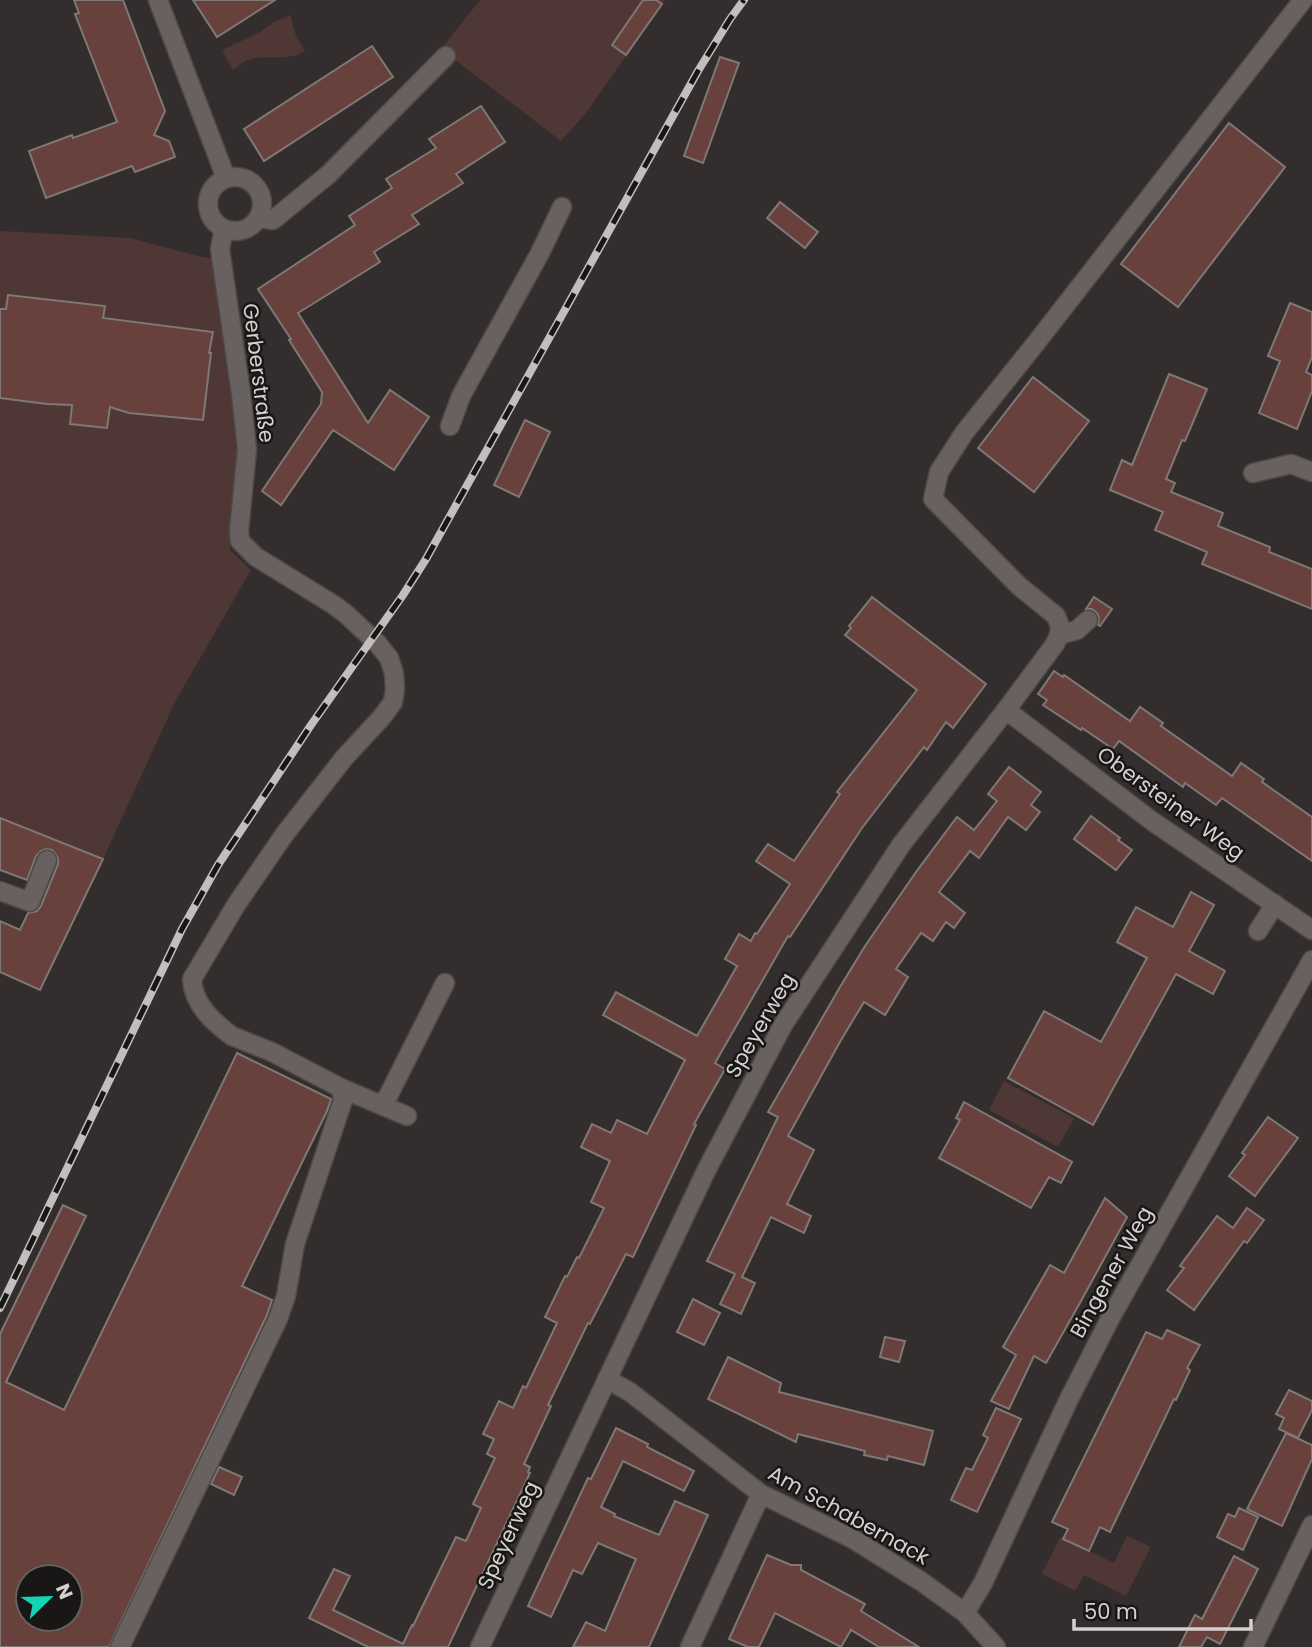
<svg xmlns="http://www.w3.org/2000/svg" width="1312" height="1647" font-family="Poppins,sans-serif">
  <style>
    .green { fill: #4e3734 }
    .building { fill: #68413d; stroke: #7e7877; stroke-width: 2; fill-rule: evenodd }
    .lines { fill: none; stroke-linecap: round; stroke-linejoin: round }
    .minor-casing { stroke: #4f4a4a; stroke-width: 21 }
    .minor { stroke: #686160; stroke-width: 18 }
    .rail-casing { stroke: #c2bebe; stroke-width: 8 }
    .rail { stroke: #191716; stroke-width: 5; stroke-dasharray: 16; stroke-linecap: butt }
    .labels { text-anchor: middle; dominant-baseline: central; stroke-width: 5; stroke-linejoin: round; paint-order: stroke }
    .street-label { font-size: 21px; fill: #d5d1d1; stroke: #191716 }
  </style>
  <rect width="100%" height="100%" fill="#332e2d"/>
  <g class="green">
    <polygon points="480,0 665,0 586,113 561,141 441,49"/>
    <path d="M 290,15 L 296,36 L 305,51 C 286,63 268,53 248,60 C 242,62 237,67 233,70 L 222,50 L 260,32 L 274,22 Z"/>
    <polygon points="0,231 130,238 202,257 217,259 239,394 240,468 230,550 251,570 176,700 103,859 0,818"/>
    <polygon points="1004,1081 1074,1118 1058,1147 989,1110"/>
    <polygon points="1127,1536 1151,1547 1126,1596 1084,1575 1075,1591 1042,1574 1060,1537 1114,1563"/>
  </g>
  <g class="building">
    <polygon points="74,0 123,0 165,111 154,135 169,141 175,157 135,172 132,166 46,198 29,151 72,135 73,138 117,122 75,14 79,13"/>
    <polygon points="193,0 275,0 217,37"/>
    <polygon points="643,0 656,0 662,4 626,55 612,45"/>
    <polygon points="372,46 393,77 264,161 244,129"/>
    <polygon points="720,57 739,63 703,163 684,156"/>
    <polygon points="481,106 505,142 456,174 463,183 412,215 419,224 374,252 380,262 298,313 368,423 390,390 429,417 394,470 333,430 281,505 262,491 321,404 322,392 289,340 291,339 258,289 355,225 349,216 392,188 386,179 436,148 429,139"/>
    <polygon points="1229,123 1285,167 1178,307 1121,264"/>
    <polygon points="780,202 818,232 805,248 767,218"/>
    <polygon points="8,295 105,306 103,318 213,332 209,353 211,353 203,420 129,413 110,407 107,428 70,424 72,405 47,404 0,398 0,309 6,309"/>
    <polygon points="1290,303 1312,312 1312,357 1306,372 1312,375 1312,391 1297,429 1259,413 1280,361 1268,356"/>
    <polygon points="1169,374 1207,389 1185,441 1182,440 1166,479 1175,483 1171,492 1223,513 1218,526 1270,547 1269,552 1312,569 1312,609 1202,564 1207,552 1155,530 1163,512 1110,490 1122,460 1132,465"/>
    <polygon points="1033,377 1089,421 1034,492 978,448"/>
    <polygon points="525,420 550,432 519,497 494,485"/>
    <polygon points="872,597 986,684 953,728 946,722 927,750 924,747 862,828 790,937 788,936 715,1063 725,1069 694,1124 696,1125 633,1257 626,1254 590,1324 588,1323 548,1405 551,1406 524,1464 530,1467 528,1472 530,1473 448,1647 368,1647 309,1618 334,1569 350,1576 333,1610 403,1644 412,1625 413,1626 456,1537 466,1541 481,1508 473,1504 495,1458 487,1454 494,1439 483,1434 499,1401 513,1408 523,1386 526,1388 557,1323 545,1317 565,1276 567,1277 577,1257 579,1258 604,1208 591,1202 610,1161 581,1147 592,1124 611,1133 617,1120 647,1134 685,1060 603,1015 616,992 697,1036 737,966 725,959 739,934 751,941 755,933 757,934 790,884 756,861 768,844 794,861 840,794 837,792 917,690 845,635 851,628 849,626"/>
    <polygon points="1094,597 1112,609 1100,626 1098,625 1099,618 1097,613 1092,609 1086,609"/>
    <polygon points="1054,671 1063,677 1064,675 1130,721 1140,707 1163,723 1161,726 1232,776 1241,763 1264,779 1262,782 1312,817 1312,861 1222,798 1216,805 1185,783 1183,787 1119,741 1113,749 1082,728 1081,730 1043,705 1047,700 1038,694"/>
    <polygon points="1009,767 1041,792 1031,805 1040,812 1026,830 1008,817 979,858 970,851 939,892 965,913 954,928 946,922 933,941 921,933 896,969 908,977 885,1015 864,1002 841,1040 788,1136 814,1150 787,1204 811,1216 804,1233 771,1217 742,1277 755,1283 741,1314 720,1304 735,1274 707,1261 778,1117 768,1112 840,987 865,946 916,872 957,817 974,830 997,801 988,794"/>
    <polygon points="1091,816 1120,838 1118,840 1132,850 1116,870 1074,839"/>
    <polygon points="0,818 103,859 40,990 0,972 0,921 20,930 28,913 37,911 41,906 58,864 58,858 52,850 46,849 41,851 36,856 27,880 0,870"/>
    <polygon points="1191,892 1214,905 1189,951 1225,971 1213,994 1176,974 1093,1125 1008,1078 1044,1011 1101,1042 1147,958 1117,942 1136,907 1173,927"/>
    <path d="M 237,1053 L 331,1099 L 327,1111 L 242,1286 L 272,1300 L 267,1315 L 109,1647 L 0,1647 L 0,1334 L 63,1205 L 86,1216 L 6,1382 L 64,1410 ZM 28,1577 L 70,1577 L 70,1619 L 28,1619 Z"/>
    <polygon points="964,1102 1072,1162 1061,1183 1049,1177 1031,1208 939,1158 960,1120 956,1118"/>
    <polygon points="1268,1117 1298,1138 1255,1196 1229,1176 1245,1155 1242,1153"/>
    <polygon points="1105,1198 1127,1217 1081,1301 1046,1363 1034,1356 1009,1409 991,1401 1016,1355 1003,1347 1050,1265 1064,1273"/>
    <polygon points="1247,1208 1264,1220 1247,1243 1244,1241 1194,1310 1167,1290 1184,1268 1180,1266 1217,1216 1233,1228"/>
    <polygon points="693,1299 720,1313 704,1345 677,1332"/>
    <polygon points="1167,1330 1200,1345 1187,1368 1190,1370 1176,1400 1174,1399 1110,1532 1100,1527 1089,1551 1063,1539 1068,1529 1052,1522 1146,1332 1162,1339"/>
    <polygon points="885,1337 905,1341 899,1362 880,1357"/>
    <polygon points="728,1357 781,1383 779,1392 933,1431 924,1465 888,1456 887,1460 864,1455 865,1451 798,1434 796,1442 708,1399"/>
    <polygon points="1289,1390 1312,1401 1312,1410 1298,1438 1279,1429 1284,1418 1276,1414"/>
    <polygon points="996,1408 1021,1419 977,1512 951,1500 966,1468 972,1470 988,1438 983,1435"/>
    <polygon points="616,1428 648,1444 647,1447 694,1471 684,1491 623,1461 601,1507 615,1514 614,1516 659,1535 675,1501 708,1515 649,1647 573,1647 586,1622 605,1631 636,1559 598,1543 582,1574 573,1570 551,1617 528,1606 588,1478 591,1479"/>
    <polygon points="1286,1433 1312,1445 1312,1459 1282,1526 1247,1509"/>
    <polygon points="219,1467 242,1477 234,1495 211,1484"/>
    <polygon points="1239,1508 1258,1517 1243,1550 1217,1537 1228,1514 1235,1517"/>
    <polygon points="767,1555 791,1565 801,1565 801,1570 865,1604 861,1611 919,1647 879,1647 851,1630 841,1647 775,1613 759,1647 748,1647 729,1639"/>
    <polygon points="1234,1556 1258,1569 1220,1644 1207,1637 1201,1647 1179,1647 1195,1615 1202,1619"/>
  </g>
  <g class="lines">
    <g class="minor-casing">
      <g id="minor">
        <polyline points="158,0 226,178"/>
        <circle cx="235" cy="204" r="27"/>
        <polyline points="260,218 273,220 329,174 446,56"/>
        <polyline points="450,426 461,396 540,253 562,207"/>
        <polyline points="1253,473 1291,464 1312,472"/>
        <polyline points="1059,635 1077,630 1088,620"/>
        <polyline points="1006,710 1152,821 1312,930"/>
        <polyline points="0,891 30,902 47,860"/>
        <polyline points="1258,931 1275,904"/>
        <polyline points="341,1088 407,1116"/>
        <polyline points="383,1106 445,983"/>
        <polyline points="607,1379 630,1392 761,1494 853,1539 922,1582 965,1613 996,1647"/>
        <polyline points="965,1613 983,1583 1069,1399 1112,1315 1312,960"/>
        <path d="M 120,1647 L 278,1319 L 286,1296 L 295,1244 L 343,1100 L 341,1088 L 272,1052 L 232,1036 C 213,1022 193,1004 192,979 L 236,905 L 284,835 L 344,758 L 382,717 L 393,702 L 395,689 L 394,673 L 389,658 L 378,644 L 346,614 L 334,605 L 256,557 L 240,541 L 239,531 L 247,449 L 241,394 L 220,249 L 224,229"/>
        <polyline points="480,1647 707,1169 783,1025 901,845 1006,710 1055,644 1059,635 1060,626 1056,616 1019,586 933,499 939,472 964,433 1036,343 1303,0"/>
        <polyline points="690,1647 761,1494"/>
        <polyline points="1253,1647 1312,1525"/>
      </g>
    </g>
    <use href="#minor" class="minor"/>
    <g class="rail-casing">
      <polyline id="rail" points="0,1308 182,929 218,865 311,725 403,595 426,559 698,71 730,19 744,0"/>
    </g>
    <use href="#rail" class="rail"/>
  </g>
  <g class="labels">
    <g class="street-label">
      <text transform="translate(259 373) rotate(83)">Gerberstraße</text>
      <text transform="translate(1171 803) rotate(36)">Obersteiner Weg</text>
      <text transform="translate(760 1025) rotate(-60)">Speyerweg</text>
      <text transform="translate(1111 1272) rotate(-61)">Bingener Weg</text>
      <text transform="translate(849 1515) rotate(29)">Am Schabernack</text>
      <text transform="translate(508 1535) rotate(-65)">Speyerweg</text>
    </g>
  </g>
  <g transform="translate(49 1598) rotate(67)"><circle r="33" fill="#191716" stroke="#646161" stroke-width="2"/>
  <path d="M0-5L12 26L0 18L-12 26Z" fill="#11d5b4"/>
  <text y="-10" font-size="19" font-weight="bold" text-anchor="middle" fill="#d5d1d1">N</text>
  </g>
  <path d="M1074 1619v10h177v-10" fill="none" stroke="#d5d1d1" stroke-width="3.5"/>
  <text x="1084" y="1619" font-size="21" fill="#d5d1d1" stroke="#191716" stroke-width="5" paint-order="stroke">50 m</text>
</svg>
